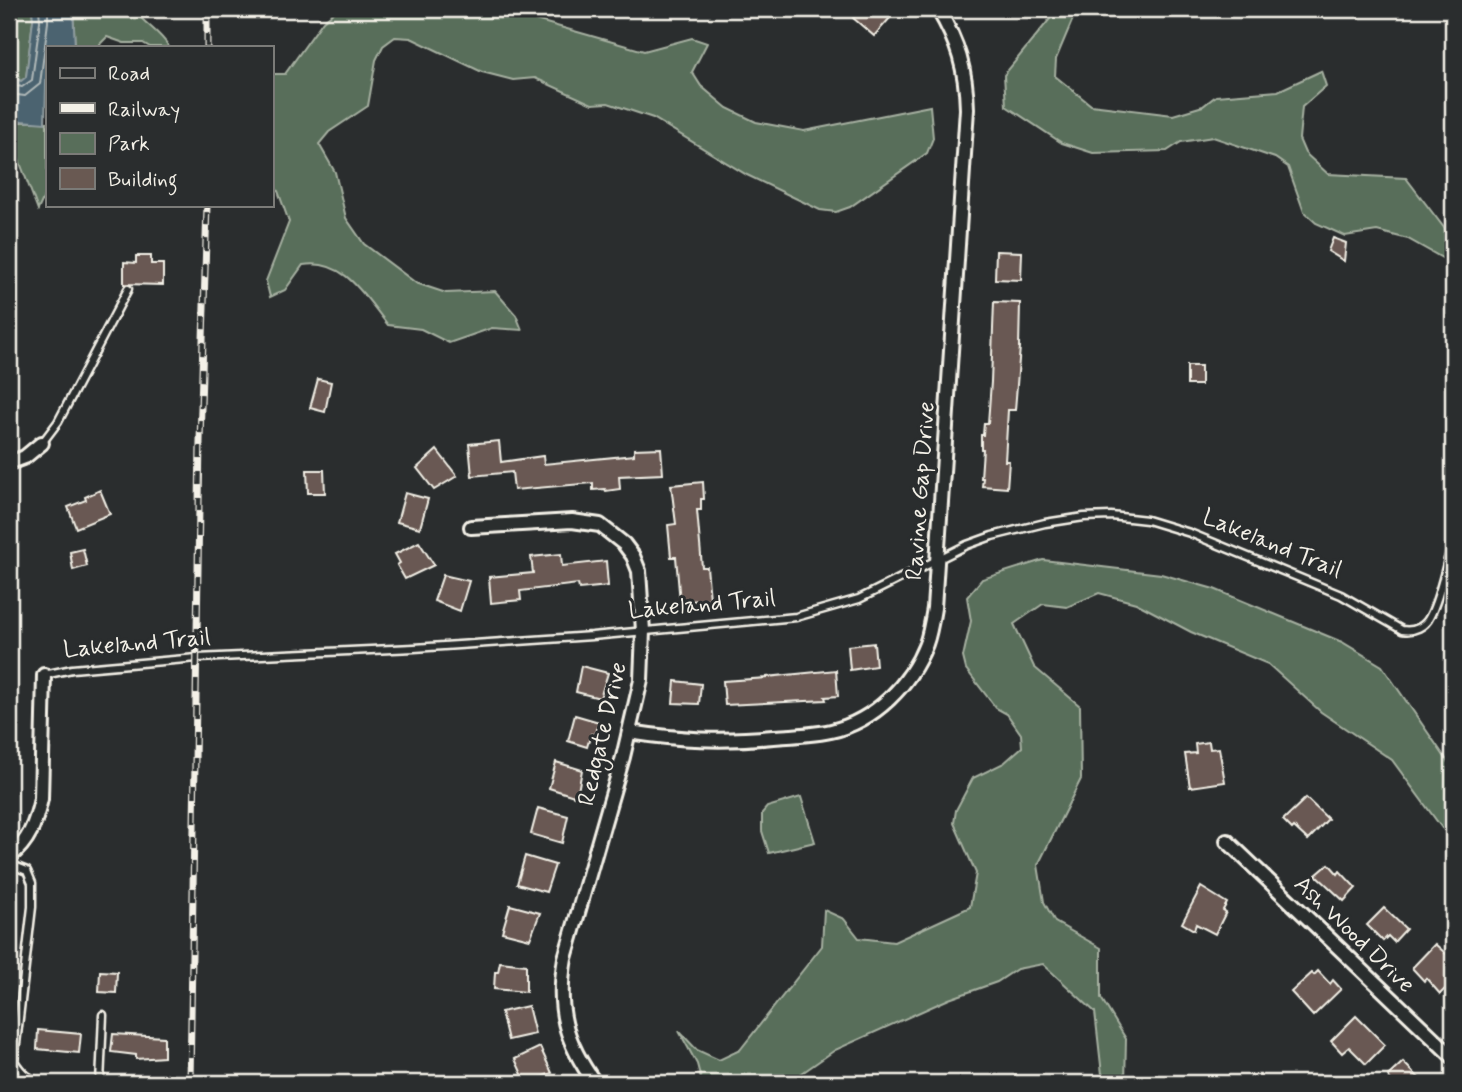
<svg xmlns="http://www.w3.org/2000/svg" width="1462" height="1092" font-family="Mynerve,sans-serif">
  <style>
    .green { fill: #586e5a; stroke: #a6b0a1; stroke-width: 2 }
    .water { fill: #4b636f; stroke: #8f9c9f; stroke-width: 2 }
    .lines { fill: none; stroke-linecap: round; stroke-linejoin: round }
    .shore { stroke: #b0b8b8; stroke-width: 2 }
    .building { fill: #695952; stroke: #f4f1e8; stroke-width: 2 }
    .lane-casing { stroke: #f4f1e8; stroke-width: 11 }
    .street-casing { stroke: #f4f1e8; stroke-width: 18 }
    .lane { stroke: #2a2d2e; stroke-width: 6 }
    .street { stroke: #2a2d2e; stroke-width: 12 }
    .rail-casing { stroke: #f4f1e8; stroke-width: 7 }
    .rail { stroke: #2a2d2e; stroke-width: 4.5; stroke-dasharray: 13; stroke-linecap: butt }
    .labels { text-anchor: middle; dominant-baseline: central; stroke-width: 6; stroke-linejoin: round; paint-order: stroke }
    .street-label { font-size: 24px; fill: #f4f1e8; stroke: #2a2d2e }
  </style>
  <rect width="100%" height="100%" fill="#2a2d2e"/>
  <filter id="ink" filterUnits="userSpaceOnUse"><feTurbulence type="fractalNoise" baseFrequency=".0143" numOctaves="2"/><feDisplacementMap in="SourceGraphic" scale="14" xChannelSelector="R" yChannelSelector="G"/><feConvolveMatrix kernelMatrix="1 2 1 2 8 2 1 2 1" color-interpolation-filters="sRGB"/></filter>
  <g filter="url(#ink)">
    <g class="green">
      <polygon points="9,9 32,9 33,20 26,78 21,81 9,76"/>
      <path d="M 73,9 L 134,9 C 143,24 160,31 169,47 L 150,47 L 143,43 L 124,43 L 107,37 L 100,44 L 101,47 L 75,47 Z"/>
      <path d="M 338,9 L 467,9 L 484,15 L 532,19 L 644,51 L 692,38 L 707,43 L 692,72 L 701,86 L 727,108 L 756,122 L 804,131 L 930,106 L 933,138 L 927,153 L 850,207 L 836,212 L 820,210 L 747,175 L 653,118 L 608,103 L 592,104 L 535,78 L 513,80 L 482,72 L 411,38 L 395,37 L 383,46 L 376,60 L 368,106 L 329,132 L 319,144 L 335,172 L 346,218 L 364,244 L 416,283 L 446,293 L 495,291 L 516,315 L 522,330 L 492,328 L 449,343 L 421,329 L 388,325 C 365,297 345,258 303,265 L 285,290 L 270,297 L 266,281 L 289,222 L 278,191 L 271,183 L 271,74 L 285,74 L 323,21 Z"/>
      <polygon points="1058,9 1074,9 1075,14 1056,59 1055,76 1091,105 1173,115 1203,106 1216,96 1278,91 1321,71 1326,86 1302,107 1299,139 1305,153 1328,174 1406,178 1445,229 1453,234 1453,264 1408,239 1377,231 1345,236 1316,223 1304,212 1288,167 1275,158 1213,137 1181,142 1167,151 1093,153 1062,143 1006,106 1004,75"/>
      <polygon points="17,122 47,122 47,190 38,210 16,152"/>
      <polygon points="1043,560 1161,574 1214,589 1342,642 1382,666 1453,769 1453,837 1442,828 1392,760 1321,712 1268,664 1191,632 1136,603 1099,593 1067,607 1043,604 1014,624 1034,667 1080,706 1081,779 1038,865 1044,902 1055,922 1101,948 1101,998 1126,1039 1125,1083 1103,1083 1095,1012 1043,964 1017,969 997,982 949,999 835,1050 795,1078 791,1083 702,1083 697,1064 679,1031 697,1050 719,1060 740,1050 822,946 824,910 844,919 859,938 894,942 970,907 976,873 954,823 956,810 973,778 1004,763 1022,747 1021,734 1007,714 996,708 966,669 963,657 971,621 967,597 982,579"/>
      <polygon points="801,797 815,842 769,853 762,831 762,813 767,807"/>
    </g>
    <polygon class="water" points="32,9 73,9 75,47 47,47 45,123 9,120 9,76 21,81 26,77 33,20"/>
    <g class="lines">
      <g class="shore">
        <polyline points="9,84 22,87 32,80 40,21 39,9"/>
        <polyline points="9,94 25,96 40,84 48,22 48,9"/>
      </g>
    </g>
    <g class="building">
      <polygon points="861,9 898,9 874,36 853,18"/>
      <polygon points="1333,238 1346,243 1344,261 1328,251"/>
      <polygon points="996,251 1022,252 1021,280 995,279"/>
      <polygon points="136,256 151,256 151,264 163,264 163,285 124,284 124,262 136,263"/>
      <polygon points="994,302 1020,303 1019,347 1020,347 1015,410 1008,410 1005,461 1009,461 1007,488 982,486 983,478 981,478 983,449 981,449 981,435 983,435 984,423 988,423 991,382"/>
      <rect x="1187" y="366" width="14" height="19"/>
      <polygon points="318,379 331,382 325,412 310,408"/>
      <polygon points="499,441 501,462 543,456 544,464 634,455 634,449 661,448 663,474 619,476 620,489 606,491 605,489 593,490 593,483 514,490 512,472 472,476 469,444"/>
      <polygon points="437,450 457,476 434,490 417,468"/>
      <polygon points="307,470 324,470 325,493 308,493"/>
      <polygon points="703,482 704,499 701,499 701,510 697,510 702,567 707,567 710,599 680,602 676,557 671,557 668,525 676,524 671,485"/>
      <polygon points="100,490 110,514 76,528 68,507 86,500 85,497"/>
      <polygon points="405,493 428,499 420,528 397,522"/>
      <polygon points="419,542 434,565 405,579 397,565 400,563 395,554"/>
      <polygon points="83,549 87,566 73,570 70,552"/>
      <polygon points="561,554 562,566 606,561 608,586 579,589 578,584 520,591 521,600 491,603 489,577 533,573 531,557"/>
      <polygon points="443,575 469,581 460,611 434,601"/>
      <polygon points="874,643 876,666 850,670 848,646"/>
      <polygon points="581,666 608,673 600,698 576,692"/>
      <polygon points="836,670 838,696 825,697 826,700 725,705 723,681 767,678 767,677"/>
      <polygon points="675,681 701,684 699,704 673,703"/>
      <polygon points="575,715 599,722 595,735 591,734 587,747 568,741"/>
      <polygon points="1209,742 1210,749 1219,748 1225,782 1190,787 1185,754 1196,753 1195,744"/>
      <polygon points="556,762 582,770 577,797 549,788"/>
      <polygon points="1306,798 1328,819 1308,840 1294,827 1292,829 1283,820"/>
      <polygon points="538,808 568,816 562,843 531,834"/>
      <polygon points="525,856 555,865 546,892 517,884"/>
      <polygon points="1329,864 1338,874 1340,871 1356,888 1344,901 1316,875"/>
      <polygon points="1201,887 1227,903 1223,910 1226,912 1215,934 1196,924 1194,930 1182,923"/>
      <polygon points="510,905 540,913 530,939 502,932"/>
      <polygon points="1384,908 1406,929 1394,942 1388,936 1383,941 1367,925"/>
      <polygon points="1435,944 1453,960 1453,981 1440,994 1426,978 1424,981 1412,968"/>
      <polygon points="500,962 526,965 526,992 494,989 495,972 498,972"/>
      <polygon points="100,971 117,972 116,993 99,992"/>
      <polygon points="1318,971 1330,984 1333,980 1341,989 1313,1016 1291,992 1312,973 1314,975"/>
      <polygon points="528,1006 535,1034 508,1040 501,1012"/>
      <polygon points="1356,1016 1385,1045 1366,1064 1349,1047 1342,1053 1331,1041"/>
      <polygon points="38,1030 81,1034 79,1053 37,1049"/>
      <polygon points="113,1034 164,1037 164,1057 136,1059 136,1055 111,1052"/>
      <polygon points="540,1047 552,1073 526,1083 515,1059"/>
      <polygon points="1403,1062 1424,1083 1393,1083 1388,1076"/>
    </g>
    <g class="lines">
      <g class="lane-casing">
        <g id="lane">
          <polyline points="42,443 58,422 128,289"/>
          <path d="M 44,675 L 72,669 L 197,658 L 414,648 L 592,636 L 796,617 L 859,599 L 967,545 L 992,536 L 1045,523 L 1084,517 L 1111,516 L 1147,520 L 1190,533 L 1341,595 L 1402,630 C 1414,632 1425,627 1430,616 C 1440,598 1447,561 1453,540"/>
          <path d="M 9,864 L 27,871 L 32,883 L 32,907 L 14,1061 C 23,1075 29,1079 44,1083"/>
          <polyline points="100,1083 103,1015"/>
        </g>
      </g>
      <g class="street-casing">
        <g id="street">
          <polyline points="9,463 25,457 42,443"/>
          <path d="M 471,527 L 572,521 L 600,525 L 624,544 L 633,556 L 639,571 L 643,631 L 641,680 L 623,757 L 565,958 C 556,1008 565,1042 595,1083"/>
          <path d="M 629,732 C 681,740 721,742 773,737 C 792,736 812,735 831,731 C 875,721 910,685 926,644 C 930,633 932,620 934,608 L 967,109 C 966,69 958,43 938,9"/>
          <polyline points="1227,841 1453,1057"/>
          <path d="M 9,857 C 29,842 36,822 41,799 L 44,675"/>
        </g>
      </g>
      <use href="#lane" class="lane"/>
      <use href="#street" class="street"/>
      <g class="rail-casing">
        <g id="rail">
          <polyline points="207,47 207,9"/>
          <polyline points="190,1083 200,441 207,205"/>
        </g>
      </g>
      <use href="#rail" class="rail"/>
    </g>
  </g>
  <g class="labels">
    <g class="street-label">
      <text transform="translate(921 491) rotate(-86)">Ravine Gap Drive</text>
      <text transform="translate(1272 544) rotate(22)">Lakeland Trail</text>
      <text transform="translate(702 605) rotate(-5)">Lakeland Trail</text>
      <text transform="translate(137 644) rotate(-5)">Lakeland Trail</text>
      <text transform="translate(603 734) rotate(-77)">Redgate Drive</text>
      <text transform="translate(1354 935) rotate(44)">Ash Wood Drive</text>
    </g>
  </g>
  <rect width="1462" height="1092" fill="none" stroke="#2a2d2e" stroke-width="35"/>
  <rect x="18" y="18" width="1427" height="1057" fill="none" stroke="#f4f1e8" stroke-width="2.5" filter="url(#ink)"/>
  <rect x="46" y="46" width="228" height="161" fill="#2a2d2e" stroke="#7b7b78" stroke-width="2"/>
  <rect x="60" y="68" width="35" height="10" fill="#2a2d2e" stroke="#7b7b78" stroke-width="2"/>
  <text x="108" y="80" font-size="21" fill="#f4f1e8">Road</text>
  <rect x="60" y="103" width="35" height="10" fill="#f4f1e8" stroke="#7b7b78" stroke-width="2"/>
  <text x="108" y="116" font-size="21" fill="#f4f1e8">Railway</text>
  <rect x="60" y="133" width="35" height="21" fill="#586e5a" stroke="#7b7b78" stroke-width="2"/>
  <text x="108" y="150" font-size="21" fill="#f4f1e8">Park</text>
  <rect x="60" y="168" width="35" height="21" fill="#695952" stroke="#7b7b78" stroke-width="2"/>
  <text x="108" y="186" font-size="21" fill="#f4f1e8">Building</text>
</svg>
